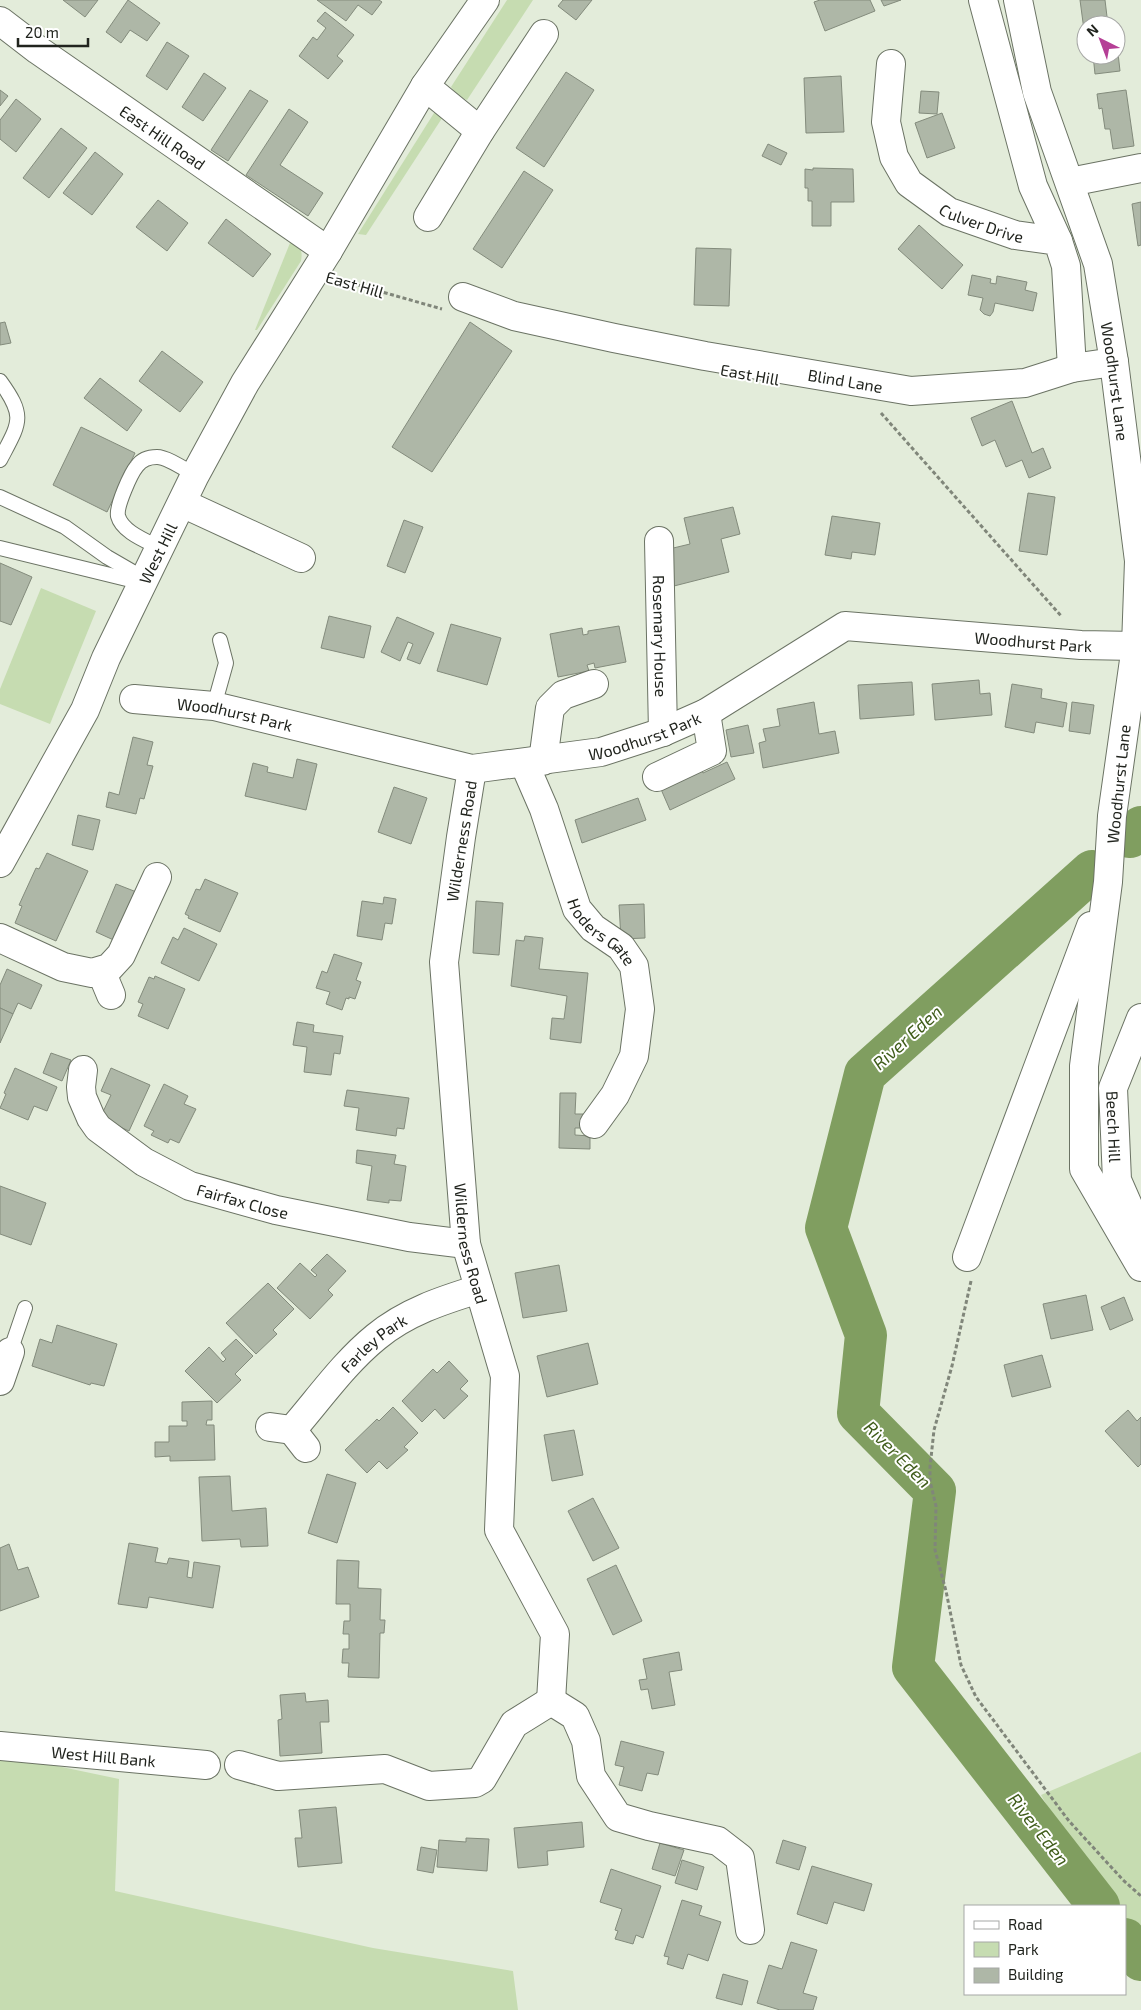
<svg xmlns="http://www.w3.org/2000/svg" width="1141" height="2010" font-family="'Exo 2',sans-serif">
  <style>
    .green { fill: #c6dcb1 }
    .lines { fill: none; stroke-linecap: round; stroke-linejoin: round }
    .river { stroke: #809e60; stroke-width: 42 }
    .building { fill: #aeb7a7; stroke: #838b7c }
    .service-casing { stroke: #6b7364; stroke-width: 16 }
    .minor-casing { stroke: #6b7364; stroke-width: 30 }
    .primary-casing { stroke: #6b7364; stroke-width: 30 }
    .path { stroke: #80867a; stroke-width: 3; stroke-dasharray: 4 2.5; stroke-linecap: butt }
    .service { stroke: #fff; stroke-width: 14 }
    .minor { stroke: #fff; stroke-width: 28 }
    .primary { stroke: #fff; stroke-width: 28 }
    .labels { text-anchor: middle; dominant-baseline: central; stroke-width: 4; stroke-linejoin: round; paint-order: stroke }
    .street-label { font-size: 16px; fill: #21241e; stroke: #fff }
    .water-label { font-size: 18px; font-style: italic; fill: #405d1b; stroke: #fff }
  </style>
  <rect width="100%" height="100%" fill="#e3ecda"/>
  <g class="green">
    <polygon points="507,0 533,0 467,100 458,96 451,87"/>
    <polygon points="446,112 366,235 358,234 434,113"/>
    <path d="M 292,238 C 300,245 303,250 301,261 L 257,330 L 255,330 Z"/>
    <polygon points="41,588 96,611 50,724 0,704 0,689"/>
    <polygon points="1141,1752 1141,1975 1125,1946 1125,1906 1103,1906 1041,1795"/>
    <polygon points="0,1754 119,1779 115,1891 373,1948 513,1971 518,2010 0,2010"/>
  </g>
  <g class="lines">
    <g class="river">
      <polyline points="1130,837 1141,827"/>
      <polyline points="1092,871 865,1074 826,1228 866,1335 858,1413 935,1491 913,1667 1099,1906"/>
      <polyline points="1125,1939 1141,1960"/>
    </g>
  </g>
  <g class="building">
    <polygon points="63,0 98,0 85,17"/>
    <polygon points="128,0 160,23 147,41 130,30 121,43 106,32"/>
    <polygon points="317,0 379,0 382,2 372,15 358,5 346,21"/>
    <polygon points="563,0 592,0 576,20 558,6"/>
    <polygon points="820,0 870,0 875,11 825,31 814,2"/>
    <polygon points="881,0 901,0 884,6"/>
    <polygon points="1080,0 1105,0 1108,25 1086,25 1086,30 1084,30"/>
    <polygon points="325,12 354,35 337,56 343,61 328,79 299,56 313,37 317,40 326,28 317,21"/>
    <polygon points="1116,35 1120,71 1095,74 1093,55 1116,55"/>
    <polygon points="167,42 189,56 167,90 146,76"/>
    <polygon points="566,72 594,90 544,167 516,148"/>
    <polygon points="204,73 226,88 203,121 182,107"/>
    <polygon points="841,76 844,132 806,133 804,78"/>
    <polygon points="0,90 8,96 0,106"/>
    <polygon points="250,90 268,101 228,161 211,150"/>
    <polygon points="1126,90 1134,146 1113,149 1110,129 1105,129 1102,108 1099,109 1097,94"/>
    <polygon points="921,91 939,92 937,114 919,113"/>
    <polygon points="16,99 41,119 16,152 0,139 0,120"/>
    <polygon points="289,109 308,122 280,165 323,193 308,216 246,175"/>
    <polygon points="942,113 955,148 927,158 915,123"/>
    <polygon points="61,128 87,148 49,198 23,178"/>
    <polygon points="768,144 787,153 781,165 762,156"/>
    <polygon points="95,152 123,174 92,215 63,193"/>
    <polygon points="813,168 853,169 854,202 831,202 831,226 812,226 812,201 808,201 808,188 805,188 805,169 813,170"/>
    <polygon points="524,171 553,190 502,268 473,249"/>
    <polygon points="158,200 188,223 167,251 136,227"/>
    <polygon points="1141,202 1141,245 1138,246 1132,204"/>
    <polygon points="226,219 271,254 253,277 208,243"/>
    <polygon points="919,225 963,265 942,289 898,249"/>
    <polygon points="696,248 731,249 729,306 694,305"/>
    <polygon points="972,275 991,279 990,283 996,284 997,276 1027,282 1025,290 1037,293 1033,311 995,303 993,312 990,316 984,314 980,310 983,298 968,295"/>
    <polygon points="5,322 11,343 0,345 0,323"/>
    <polygon points="470,322 512,351 432,472 392,447"/>
    <polygon points="162,351 203,382 180,412 139,381"/>
    <polygon points="100,378 142,410 127,431 84,398"/>
    <polygon points="1012,401 1032,453 1043,448 1051,468 1029,478 1022,460 1006,467 995,440 982,446 971,418"/>
    <polygon points="81,427 135,453 107,512 53,485"/>
    <polygon points="1028,493 1055,497 1047,555 1019,551"/>
    <polygon points="733,507 740,534 721,539 729,572 674,586 665,550 690,544 684,518"/>
    <polygon points="832,516 880,523 875,555 852,552 851,559 825,555"/>
    <polygon points="404,520 423,527 405,573 387,566"/>
    <polygon points="0,563 32,577 11,625 0,621"/>
    <polygon points="329,616 371,626 364,658 321,648"/>
    <polygon points="397,617 434,633 420,664 407,659 413,644 408,642 400,661 381,652"/>
    <polygon points="451,624 501,638 487,685 437,671"/>
    <polygon points="619,626 626,662 595,668 594,663 587,665 589,671 558,677 550,634 582,628 583,635 588,634 588,631"/>
    <polygon points="979,680 980,694 990,693 992,715 935,720 932,684"/>
    <polygon points="912,682 914,715 860,719 858,685"/>
    <polygon points="1012,684 1042,689 1041,698 1067,703 1063,727 1036,722 1034,733 1005,727"/>
    <polygon points="814,702 819,734 835,731 839,753 763,768 759,743 766,741 763,729 780,726 777,709"/>
    <polygon points="1072,702 1094,705 1090,734 1069,731"/>
    <polygon points="748,725 754,753 731,757 726,730"/>
    <polygon points="133,737 153,742 147,765 153,766 144,799 140,798 136,814 106,807 109,792 119,795"/>
    <polygon points="297,759 317,764 306,810 245,796 253,763 268,767 267,772 293,778"/>
    <polygon points="727,762 735,779 670,810 660,787 700,767 703,773"/>
    <polygon points="394,787 427,798 411,844 378,832"/>
    <polygon points="638,798 646,820 582,843 575,820"/>
    <polygon points="78,815 100,820 93,850 72,845"/>
    <polygon points="47,853 88,871 56,941 15,923 22,906 19,905 36,868 39,869"/>
    <polygon points="205,879 238,893 220,932 188,918 189,916 185,914 196,889 200,890"/>
    <polygon points="116,884 139,893 118,942 96,932"/>
    <polygon points="384,897 396,899 392,924 385,923 382,940 357,936 362,901 383,904"/>
    <polygon points="476,901 503,903 499,955 473,953"/>
    <polygon points="644,904 645,938 621,939 619,905"/>
    <polygon points="184,928 217,944 199,981 161,963 173,937 178,940"/>
    <polygon points="525,936 543,938 539,969 588,973 581,1043 550,1039 552,1018 564,1019 567,996 511,986 516,940 524,941"/>
    <polygon points="334,954 362,963 356,980 361,982 355,999 349,997 349,999 346,998 342,1010 326,1004 330,992 316,988 322,971 327,973"/>
    <polygon points="7,969 42,985 31,1009 18,1003 13,1014 0,1008 0,985"/>
    <polygon points="155,976 185,989 168,1029 138,1016 143,1004 138,1002 149,977 154,979"/>
    <polygon points="0,1008 13,1014 0,1043"/>
    <polygon points="297,1022 314,1025 313,1032 343,1036 340,1054 334,1053 331,1075 304,1072 307,1047 293,1045"/>
    <polygon points="51,1053 71,1060 62,1081 43,1073"/>
    <polygon points="15,1068 57,1087 47,1111 34,1106 28,1120 0,1108 6,1094 4,1093"/>
    <polygon points="111,1068 150,1085 129,1131 100,1118 111,1095 101,1091"/>
    <polygon points="164,1084 188,1096 184,1104 196,1109 179,1143 170,1139 168,1143 151,1135 154,1131 144,1126"/>
    <polygon points="347,1090 409,1098 404,1129 397,1128 396,1136 356,1130 359,1108 344,1106"/>
    <polygon points="560,1093 576,1093 575,1114 583,1114 583,1128 575,1128 575,1135 590,1136 590,1149 559,1148"/>
    <polygon points="357,1150 396,1155 394,1164 406,1166 401,1201 389,1200 389,1203 367,1200 372,1166 356,1163"/>
    <polygon points="0,1186 46,1203 31,1245 0,1234"/>
    <polygon points="327,1254 346,1271 328,1290 333,1295 310,1319 277,1288 300,1263 315,1277 317,1275 311,1270"/>
    <polygon points="559,1265 567,1311 523,1318 515,1273"/>
    <polygon points="268,1283 294,1309 273,1330 277,1334 256,1354 226,1323"/>
    <polygon points="1086,1295 1093,1330 1051,1339 1043,1304"/>
    <polygon points="1124,1297 1133,1320 1110,1330 1101,1307"/>
    <polygon points="57,1325 117,1344 104,1386 91,1383 90,1385 32,1366 40,1339 52,1343"/>
    <polygon points="236,1339 253,1356 235,1374 241,1380 217,1403 185,1371 209,1347 223,1362 226,1359 221,1353"/>
    <polygon points="588,1343 598,1384 547,1397 537,1356"/>
    <polygon points="1042,1355 1051,1387 1012,1397 1004,1365"/>
    <polygon points="449,1361 468,1381 460,1389 468,1396 444,1419 435,1409 422,1422 402,1401 433,1369 437,1373"/>
    <polygon points="212,1401 212,1420 207,1420 206,1425 214,1425 215,1460 170,1461 170,1456 155,1457 155,1442 169,1442 169,1426 187,1426 187,1421 182,1421 182,1402"/>
    <polygon points="393,1407 418,1433 404,1447 408,1450 387,1469 379,1461 367,1473 345,1450 377,1419 379,1421"/>
    <polygon points="1128,1410 1137,1421 1141,1417 1141,1464 1138,1467 1105,1431"/>
    <polygon points="574,1430 583,1475 552,1481 544,1435"/>
    <polygon points="327,1474 356,1483 337,1543 308,1533"/>
    <polygon points="230,1476 232,1511 266,1508 268,1546 241,1547 240,1539 202,1541 199,1477"/>
    <polygon points="593,1498 619,1548 593,1561 568,1511"/>
    <polygon points="129,1543 158,1548 155,1562 167,1564 169,1558 189,1561 187,1577 192,1578 194,1562 220,1566 213,1608 149,1597 147,1608 118,1604"/>
    <polygon points="9,1544 18,1570 28,1567 39,1597 0,1611 0,1548"/>
    <polygon points="337,1560 359,1561 358,1588 381,1589 380,1620 385,1620 384,1633 380,1633 379,1678 348,1677 349,1663 342,1663 343,1649 349,1649 349,1634 343,1634 344,1621 350,1621 350,1604 336,1604"/>
    <polygon points="616,1565 642,1621 613,1635 587,1579"/>
    <polygon points="679,1652 682,1670 669,1672 675,1705 652,1709 648,1689 641,1690 639,1680 647,1679 643,1659"/>
    <polygon points="305,1693 306,1702 328,1700 329,1722 320,1722 322,1753 280,1756 278,1720 282,1719 280,1695"/>
    <polygon points="621,1741 664,1752 658,1775 647,1773 642,1791 619,1785 624,1767 615,1765"/>
    <polygon points="336,1807 342,1863 298,1867 295,1838 302,1838 299,1810"/>
    <polygon points="582,1822 584,1847 547,1851 548,1865 518,1868 514,1828"/>
    <polygon points="466,1838 489,1839 487,1871 437,1867 439,1840 466,1842"/>
    <polygon points="783,1840 806,1847 799,1870 776,1863"/>
    <polygon points="660,1843 684,1850 675,1876 652,1869"/>
    <polygon points="421,1847 437,1850 433,1873 417,1870"/>
    <polygon points="682,1860 704,1867 697,1890 675,1883"/>
    <polygon points="812,1866 872,1884 864,1911 834,1902 827,1924 797,1914"/>
    <polygon points="611,1869 661,1886 643,1938 636,1935 633,1944 615,1939 618,1931 615,1930 622,1909 600,1902"/>
    <polygon points="682,1900 702,1906 699,1915 721,1922 708,1961 688,1954 683,1969 667,1964 669,1957 664,1956"/>
    <polygon points="791,1942 817,1950 803,1993 817,1997 813,2010 780,2010 757,2003 769,1965 782,1969"/>
    <polygon points="723,1974 748,1981 742,2005 716,1998"/>
  </g>
  <g class="lines">
    <g class="service-casing">
      <g id="service">
        <path d="M 0,381 C 26,417 20,422 0,460"/>
        <polyline points="0,497 65,527 107,557 145,579"/>
        <polyline points="0,548 143,583"/>
        <path d="M 160,548 C 147,541 122,532 118,516 C 116,506 131,473 137,466 C 142,459 150,457 157,457 C 167,457 186,470 195,475"/>
        <polyline points="214,706 226,663 220,640"/>
        <polyline points="10,1352 25,1308"/>
      </g>
    </g>
    <g class="minor-casing">
      <g id="minor">
        <polyline points="983,0 1033,186 1058,241"/>
        <path id="s1" d="M 1018,0 L 1037,92 L 1098,264 L 1114,362 L 1139,561 L 1136,646 L 1112,816 L 1108,882 L 1084,1066 L 1084,1169 L 1141,1267"/>
        <path id="s2" d="M 0,21 L 38,50 L 328,251"/>
        <path id="s3" d="M 891,64 L 886,122 L 894,157 L 909,183 L 949,212 L 1015,235 L 1058,241 L 1066,266 L 1072,368"/>
        <polyline points="425,86 480,131"/>
        <polyline points="1070,182 1141,168"/>
        <polyline points="428,217 480,131 544,34"/>
        <path id="s4" d="M 463,297 L 514,316 L 614,338 L 705,356 L 911,391 L 1025,383 L 1072,368 L 1114,362"/>
        <polyline points="182,503 301,558"/>
        <path id="s5" d="M 659,541 L 663,732"/>
        <path id="s6" d="M 134,699 L 214,706 L 472,769 L 601,752 L 663,732 L 706,713 L 845,626 L 1081,645 L 1136,646"/>
        <polyline points="543,761 550,708 563,695 594,684"/>
        <path id="s7" d="M 524,763 L 544,809 L 577,909 L 593,928 L 621,947 L 634,966 L 640,1009 L 634,1056 L 615,1095 L 594,1124"/>
        <path id="s8" d="M 472,769 L 461,837 L 444,962 L 466,1244 L 505,1376 L 499,1530 L 555,1634 L 551,1701"/>
        <polyline points="657,777 712,751 706,713"/>
        <polyline points="0,938 63,967 92,973 109,968 121,955 157,877"/>
        <polyline points="101,971 111,995"/>
        <path id="s9" d="M 1141,1018 L 1113,1088 L 1117,1180 L 1141,1235"/>
        <path id="s10" d="M 83,1070 L 81,1087 L 82,1097 L 91,1118 L 98,1128 L 144,1162 L 190,1186 L 276,1210 L 409,1237 L 466,1244"/>
        <polyline points="967,1257 1091,926"/>
        <polyline points="0,1381 10,1352"/>
        <path id="s11" d="M 270,1427 L 292,1430 C 319,1399 344,1363 376,1337 C 406,1312 443,1300 479,1289"/>
        <polyline points="292,1430 306,1448"/>
        <polyline points="551,1701 575,1716 586,1741 591,1776 618,1817 649,1826 718,1841 740,1858 750,1930"/>
        <path id="s12" d="M 0,1746 L 206,1765"/>
        <polyline points="239,1765 278,1776 385,1769 429,1786 475,1783 482,1779 514,1724 551,1701"/>
      </g>
    </g>
    <g class="primary-casing">
      <g id="primary">
        <path id="s13" d="M 0,863 L 85,710 L 106,658 L 195,475 L 245,383 L 328,251 L 425,86 L 485,0"/>
      </g>
    </g>
    <g class="path">
      <polyline points="340,280 442,309"/>
      <polyline points="881,413 1062,617"/>
      <polyline points="971,1281 952,1366 934,1430 930,1467 930,1481 936,1506 935,1550 946,1591 961,1665 976,1697 1069,1821 1123,1880 1141,1896"/>
    </g>
    <use href="#service" class="service"/>
    <use href="#minor" class="minor"/>
    <use href="#primary" class="primary"/>
  </g>
  <g class="labels">
    <g class="street-label">
      <text stroke="none"><textPath href="#s2" startOffset="200">East Hill Road</textPath></text>
      <text stroke="none"><textPath href="#s3" startOffset="208">Culver Drive</textPath></text>
      <text transform="translate(355 284) rotate(16)">East Hill</text>
      <text transform="translate(750 374) rotate(10)">East Hill</text>
      <text stroke="none"><textPath href="#s4" startOffset="392">Blind Lane</textPath></text>
      <text stroke="none"><textPath href="#s1" startOffset="395">Woodhurst Lane</textPath></text>
      <text stroke="none"><textPath href="#s13" startOffset="348">West Hill</textPath></text>
      <text stroke="none"><textPath href="#s5" startOffset="95">Rosemary House</textPath></text>
      <text stroke="none"><textPath href="#s6" startOffset="941">Woodhurst Park</textPath></text>
      <text stroke="none"><textPath href="#s6" startOffset="102">Woodhurst Park</textPath></text>
      <text stroke="none"><textPath href="#s6" startOffset="522">Woodhurst Park</textPath></text>
      <text transform="translate(1118 784) rotate(-84)">Woodhurst Lane</text>
      <text transform="translate(461 841) rotate(-81)">Wilderness Road</text>
      <text stroke="none"><textPath href="#s7" startOffset="189">Hoders Gate</textPath></text>
      <text stroke="none"><textPath href="#s9" startOffset="114">Beech Hill</textPath></text>
      <text stroke="none"><textPath href="#s10" startOffset="226">Fairfax Close</textPath></text>
      <text stroke="none"><textPath href="#s8" startOffset="478">Wilderness Road</textPath></text>
      <text stroke="none"><textPath href="#s11" startOffset="142">Farley Park</textPath></text>
      <text stroke="none"><textPath href="#s12" startOffset="104">West Hill Bank</textPath></text>
    </g>
    <g class="water-label">
      <text transform="translate(907 1037) rotate(-42)">River Eden</text>
      <text transform="translate(898 1454) rotate(45)">River Eden</text>
      <text transform="translate(1039 1829) rotate(52)">River Eden</text>
    </g>
  </g>
  <rect x="964" y="1905" width="162" height="90" fill="#ffffff" stroke="#a6a7a5"/>
  <rect x="974" y="1921" width="25" height="8" fill="#ffffff" stroke="#a6a7a5"/>
  <text x="1008" y="1930" font-size="15" fill="#21241e">Road</text>
  <rect x="974" y="1942" width="25" height="15" fill="#c6dcb1" stroke="#a6a7a5"/>
  <text x="1008" y="1955" font-size="15" fill="#21241e">Park</text>
  <rect x="974" y="1968" width="25" height="15" fill="#aeb7a7" stroke="#a6a7a5"/>
  <text x="1008" y="1980" font-size="15" fill="#21241e">Building</text>
  <g transform="translate(1101 40) rotate(318)"><circle r="24" fill="#ffffff" stroke="#a6a7a5"/>
  <path d="M0-4L9 19L0 12L-9 19Z" fill="#b53f96"/>
  <text y="-8" font-size="14" font-weight="bold" text-anchor="middle" fill="#21241e">N</text>
  </g>
  <path d="M18 38v8h70v-8" fill="none" stroke="#21241e" stroke-width="2.5"/>
  <text x="25" y="38" font-size="15" fill="#21241e" stroke="#ffffff" stroke-width="4" paint-order="stroke">20 m</text>
</svg>
